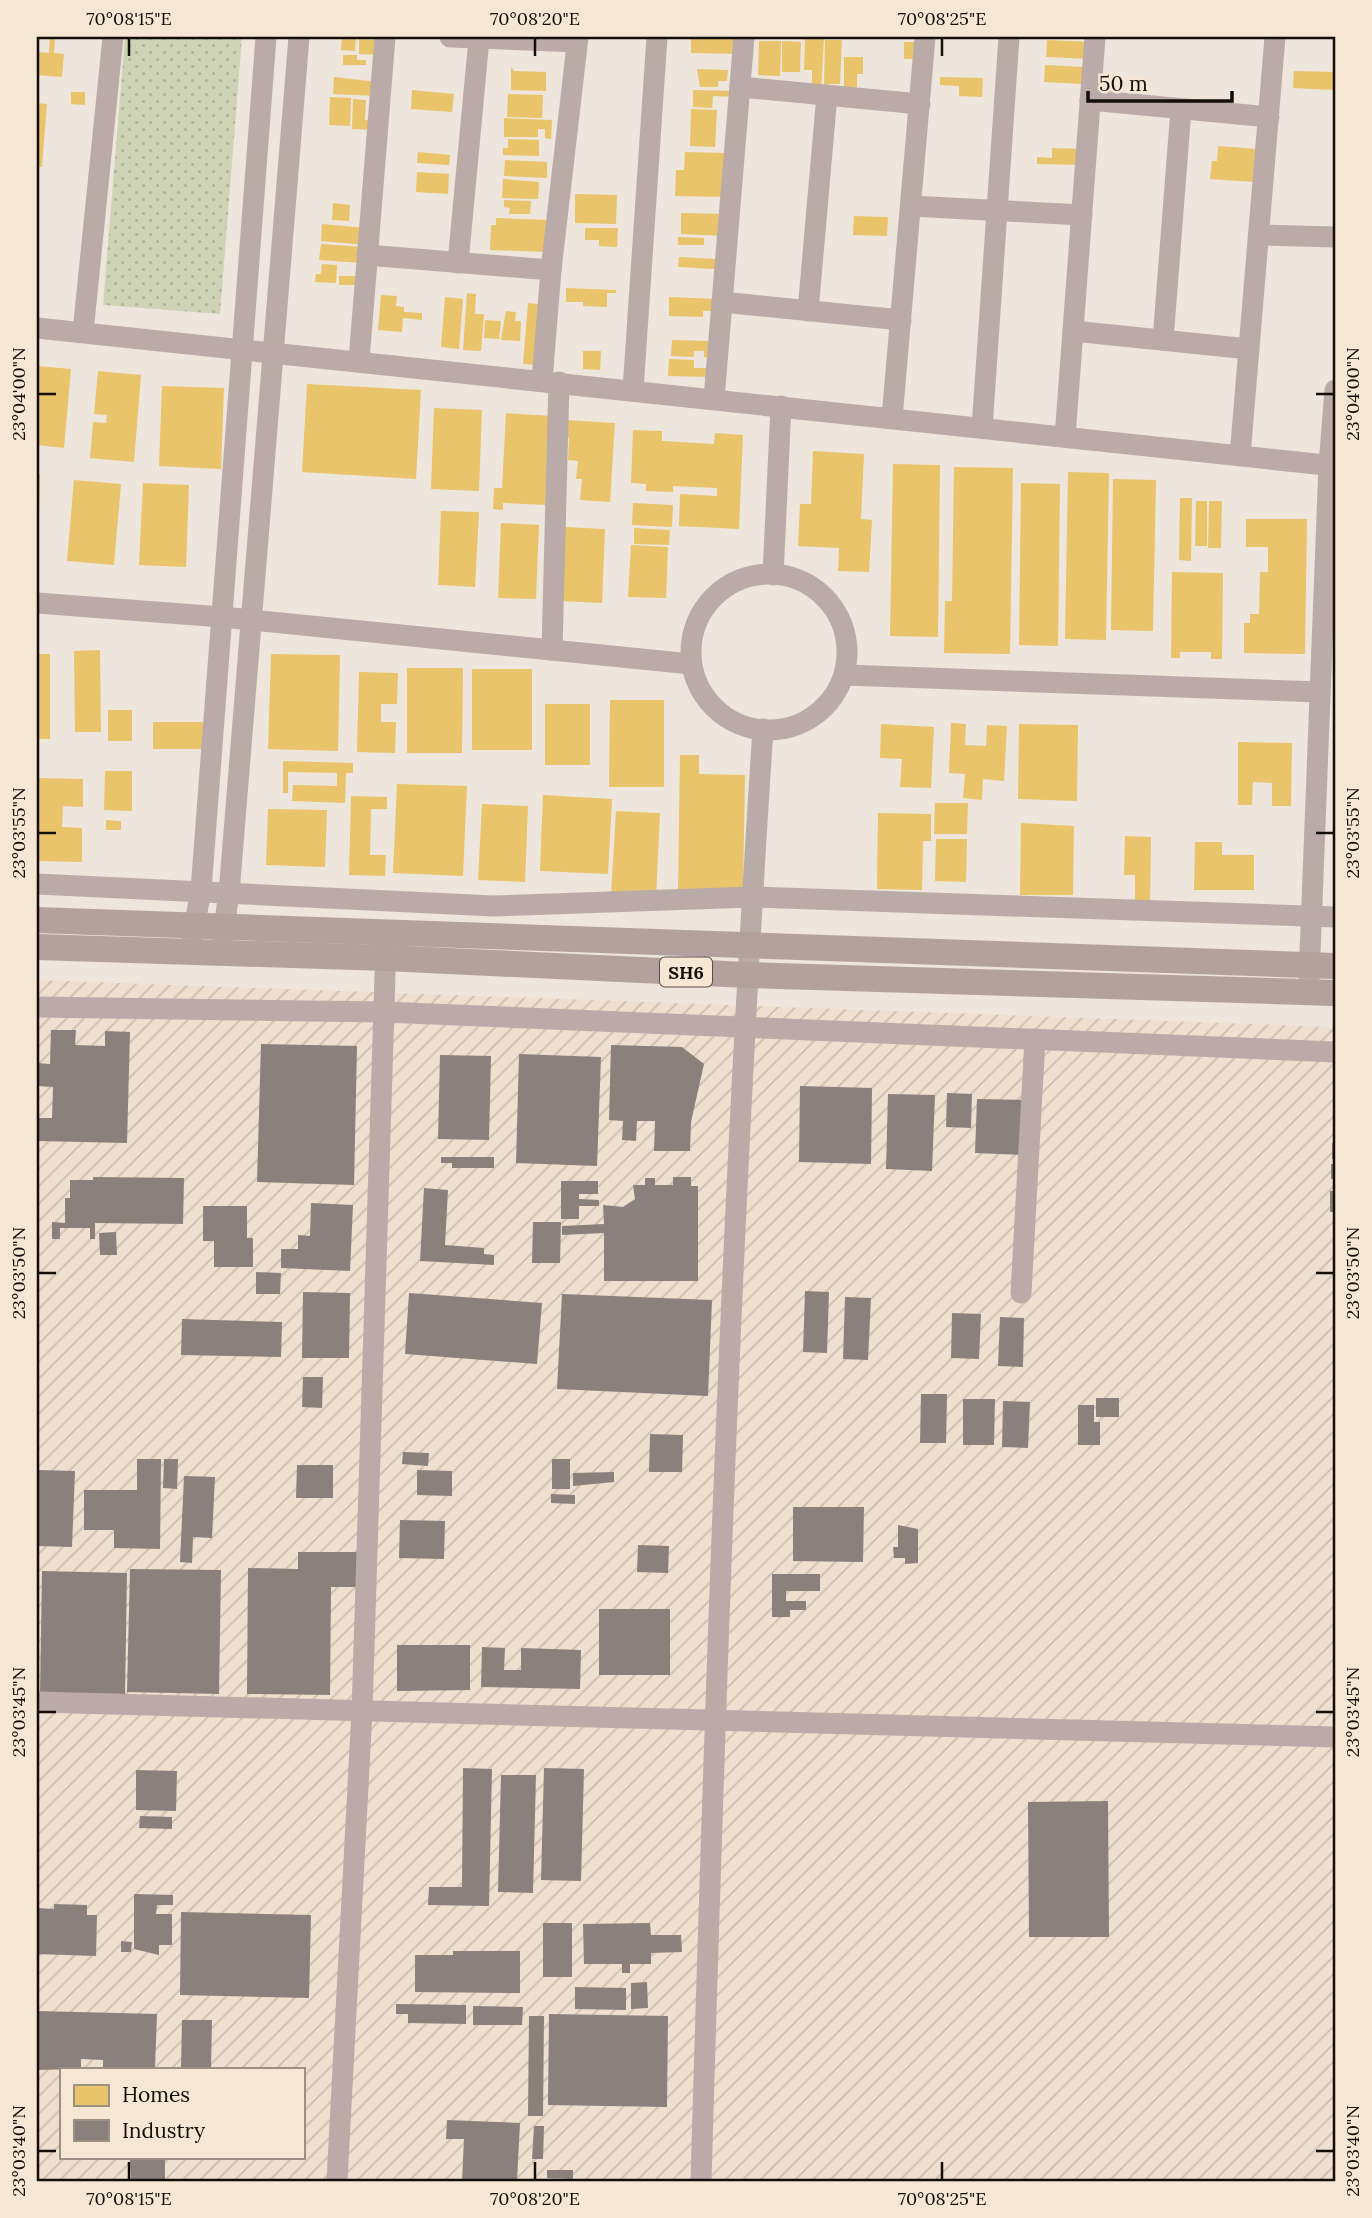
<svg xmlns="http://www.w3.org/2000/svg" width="1372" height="2218" font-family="Lora,serif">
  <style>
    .industrial { fill: url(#industrial-furrows); fill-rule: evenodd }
    .park { fill: url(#park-dots) }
    .homes { fill: #e9c46a }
    .industry { fill: #8a817c }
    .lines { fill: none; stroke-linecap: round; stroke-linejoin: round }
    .minor { stroke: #bbaba8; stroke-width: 21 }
    .major { stroke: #b3a19e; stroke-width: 26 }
    .ticks { fill: none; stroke: #130e08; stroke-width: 2.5 }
    .labels { text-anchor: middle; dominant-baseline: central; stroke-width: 7; stroke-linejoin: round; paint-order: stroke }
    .shield { fill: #f6e6d4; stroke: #574f45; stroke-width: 2 }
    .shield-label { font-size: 18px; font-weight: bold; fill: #130e08 }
    .neatline { fill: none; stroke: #130e08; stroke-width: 2.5 }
    .ticks-label { font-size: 18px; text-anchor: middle; fill: #130e08 }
  </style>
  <defs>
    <pattern id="industrial-furrows" width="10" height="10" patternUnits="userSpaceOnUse" patternTransform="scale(1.75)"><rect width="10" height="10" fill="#efdfce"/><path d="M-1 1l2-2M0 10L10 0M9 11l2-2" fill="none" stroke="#ccbeaf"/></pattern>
    <pattern id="park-dots" width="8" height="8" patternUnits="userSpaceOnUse" patternTransform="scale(1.75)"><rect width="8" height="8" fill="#ced3b6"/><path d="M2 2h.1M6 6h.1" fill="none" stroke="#b0b49b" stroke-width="1.8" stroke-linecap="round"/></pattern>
  </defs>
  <rect width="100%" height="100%" fill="#eee5dc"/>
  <path class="industrial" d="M 37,980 L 1335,1027 L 1335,2181 L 37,2181 ZM 61,2069 L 303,2069 L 303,2157 L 61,2157 Z"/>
  <polygon class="park" points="125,37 242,37 220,314 103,305"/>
  <g class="homes">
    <polygon points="50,37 55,37 54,53 64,54 62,77 37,75 37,52 49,53"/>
    <polygon points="342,37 356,37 355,51 341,50"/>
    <polygon points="691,37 742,37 741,54 691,53"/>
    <polygon points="805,38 824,38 821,90 812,90 812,70 804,70"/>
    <polygon points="359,39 380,40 380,55 359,54"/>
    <polygon points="825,40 842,40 840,84 824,84"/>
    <polygon points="1047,40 1091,42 1091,59 1046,57"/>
    <polygon points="759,41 781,41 780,76 758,75"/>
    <polygon points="782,41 801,42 800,72 782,72"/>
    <rect x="904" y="42" width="19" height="17"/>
    <polygon points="343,55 357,55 357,60 366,60 366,65 343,65"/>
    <polygon points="844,57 863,57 863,74 857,74 857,87 844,87"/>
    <polygon points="1045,65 1083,67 1082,84 1044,82"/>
    <polygon points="511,67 514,71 546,72 546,91 511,90"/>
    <polygon points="697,69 728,70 727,81 718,81 718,87 700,87"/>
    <polygon points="1294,71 1335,72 1335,90 1293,88"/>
    <polygon points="334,77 378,82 378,96 333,94"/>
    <polygon points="940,77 983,78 982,97 959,96 959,86 940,85"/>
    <polygon points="412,90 454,94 452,112 411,109"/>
    <polygon points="693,90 737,91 737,97 713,96 712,108 693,107"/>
    <polygon points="71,92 85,92 85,105 71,104"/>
    <polygon points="508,94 543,95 542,118 507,117"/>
    <polygon points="330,97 351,98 350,126 329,125"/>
    <polygon points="353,99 366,100 365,120 375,120 375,130 352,129"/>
    <polygon points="37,103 47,104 42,167 37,167"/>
    <polygon points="691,109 717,110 715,147 690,146"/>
    <polygon points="504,118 552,120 551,139 545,138 545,129 538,129 538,137 504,137"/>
    <polygon points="508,139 539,140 539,156 503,155 503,148 508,148"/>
    <polygon points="1218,146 1257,149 1255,182 1210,179 1212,161 1217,161"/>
    <polygon points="1052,148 1084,149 1084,165 1037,164 1037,157 1052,158"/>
    <polygon points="418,152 450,155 449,165 417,163"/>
    <polygon points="685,152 725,153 724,197 675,196 676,170 684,170"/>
    <polygon points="505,160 547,162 547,178 504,176"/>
    <polygon points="417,172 449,174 448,194 416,192"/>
    <polygon points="503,179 539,182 538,199 502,198"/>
    <polygon points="575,194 617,195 616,224 575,223"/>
    <polygon points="504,200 531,201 530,214 509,214 510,208 504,207"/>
    <polygon points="333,203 350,205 349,221 332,220"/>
    <polygon points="681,213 725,214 724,236 681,234"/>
    <polygon points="854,216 888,217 887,236 853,235"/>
    <polygon points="496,218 549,220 548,252 490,250 491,225 496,225"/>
    <polygon points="322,224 367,228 366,245 321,241"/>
    <polygon points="585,228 618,228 617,247 599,246 599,240 585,240"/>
    <polygon points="678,237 704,238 704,245 678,245"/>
    <polygon points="321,244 363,247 362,263 319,260"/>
    <polygon points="679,257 715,259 715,269 678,267"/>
    <polygon points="322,264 337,265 336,283 315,282 316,274 321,274"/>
    <rect x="339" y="276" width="23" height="9"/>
    <polygon points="566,288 616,290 616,293 607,293 607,307 583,306 583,302 566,302"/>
    <polygon points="467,293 476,294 475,314 484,314 481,351 463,350"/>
    <polygon points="381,295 397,296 396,306 404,307 404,312 422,313 422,320 403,318 402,332 378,330"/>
    <polygon points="445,297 463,299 459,349 441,347"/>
    <polygon points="669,297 717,299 712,311 703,311 703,317 669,316"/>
    <polygon points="528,303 547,305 542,365 523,364"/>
    <polygon points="506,311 516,312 515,321 521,321 520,341 501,340"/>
    <polygon points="485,320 501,321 499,339 484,338"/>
    <polygon points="672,340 712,341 711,358 704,357 704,351 694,351 694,357 671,356"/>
    <polygon points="583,351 601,351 600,370 583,369"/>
    <polygon points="669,359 694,360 694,368 711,368 710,377 668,376"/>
    <polygon points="37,366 71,369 64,448 37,445"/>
    <polygon points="98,371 141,375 134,462 90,458 93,422 106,423 107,415 94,414"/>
    <polygon points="307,384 421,390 416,479 302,472"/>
    <polygon points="162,386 224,388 221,469 159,466"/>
    <polygon points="434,408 482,410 479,491 431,489"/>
    <polygon points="506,413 552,416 547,505 503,503 503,510 493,509 494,488 502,488"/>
    <polygon points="565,420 615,423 610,502 580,500 582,479 576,479 578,461 568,460 569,438 564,437"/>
    <polygon points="633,430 662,431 662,441 714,444 715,433 743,435 739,529 679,526 680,494 717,496 717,488 673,486 673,492 646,491 646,484 631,483"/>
    <polygon points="813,451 864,454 861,519 872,520 869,572 838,571 839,548 798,546 800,504 811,504"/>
    <polygon points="893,464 940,465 938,637 890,636"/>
    <polygon points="954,467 1013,468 1010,654 944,653 945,601 952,601"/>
    <polygon points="1068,472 1109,473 1106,640 1065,639"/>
    <polygon points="37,474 40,474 39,516 37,516"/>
    <polygon points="1113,479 1156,480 1153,631 1111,630"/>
    <polygon points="74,480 121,484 114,565 67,561"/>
    <polygon points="143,483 189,485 186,567 139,565"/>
    <polygon points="1021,483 1060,484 1058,646 1019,645"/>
    <polygon points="1180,498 1192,498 1191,561 1179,560"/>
    <polygon points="1196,501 1207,501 1207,546 1195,546"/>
    <polygon points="1209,501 1222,501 1221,548 1208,548"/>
    <polygon points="633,503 673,505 672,527 632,525"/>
    <polygon points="441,511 479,512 475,587 438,585"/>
    <polygon points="1246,519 1307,519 1305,654 1244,653 1244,623 1250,623 1250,614 1259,614 1260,572 1268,572 1268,547 1246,547"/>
    <polygon points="501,523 539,525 536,599 498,598"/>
    <polygon points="565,527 605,529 602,603 561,601"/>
    <polygon points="634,528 670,530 669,545 634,544"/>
    <polygon points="631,545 668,547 666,598 628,597"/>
    <polygon points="1172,572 1223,573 1222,659 1211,659 1211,652 1180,652 1180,658 1171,658"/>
    <polygon points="100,650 101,732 75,732 74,651"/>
    <rect x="37" y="654" width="13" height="85"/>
    <polygon points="271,654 340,655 338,751 268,749"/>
    <polygon points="407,668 463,668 462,753 407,753"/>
    <rect x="472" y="669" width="60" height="81"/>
    <polygon points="359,672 398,673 397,704 381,704 381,722 396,722 395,753 357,752"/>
    <polygon points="610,700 664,700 664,787 609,787"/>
    <rect x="545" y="704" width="45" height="61"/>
    <rect x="108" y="710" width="24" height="31"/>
    <polygon points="153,722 203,722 204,749 153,749"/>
    <polygon points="951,723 966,724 965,745 986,746 987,725 1007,726 1004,781 983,779 982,800 963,798 965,774 949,773"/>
    <polygon points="881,724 934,727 931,788 900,787 902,759 880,758"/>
    <polygon points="1019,724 1078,725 1077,801 1018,799"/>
    <polygon points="1238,742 1292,743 1291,806 1272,806 1272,783 1253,782 1252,805 1238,805"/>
    <polygon points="680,755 699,755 699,774 745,775 743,891 678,890"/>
    <polygon points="283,761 353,763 353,773 346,773 345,803 292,801 293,785 337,786 337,773 288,772 288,793 283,793"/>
    <polygon points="105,771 132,771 132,811 104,810"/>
    <polygon points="37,778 83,779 83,807 63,806 62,827 82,828 82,862 37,861"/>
    <polygon points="397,784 467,786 463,876 393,873"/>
    <polygon points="543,795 612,799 608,874 540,871"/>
    <polygon points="351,796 387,797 387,809 371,809 370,855 386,855 385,876 349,875"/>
    <polygon points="935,803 968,803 967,834 934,834"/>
    <polygon points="482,804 528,806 525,882 478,880"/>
    <polygon points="268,809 327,810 325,867 266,865"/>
    <polygon points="616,811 660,813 656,898 611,896"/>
    <polygon points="878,813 931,814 931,841 923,841 922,890 877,889"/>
    <polygon points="106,820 121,821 121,830 106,830"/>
    <polygon points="1021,823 1074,826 1073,895 1020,895"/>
    <polygon points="1125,836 1151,837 1150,901 1135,901 1135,875 1124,875"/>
    <polygon points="936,839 967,839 966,882 935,881"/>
    <polygon points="1195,842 1222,842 1222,855 1254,855 1254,890 1194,890"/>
  </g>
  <g class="industry">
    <polygon points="51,1030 76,1030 75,1045 105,1046 105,1031 130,1032 127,1143 37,1141 37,1118 52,1118 53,1087 37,1086 37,1063 50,1064"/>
    <polygon points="261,1044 357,1046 354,1185 257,1182"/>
    <polygon points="611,1045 682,1047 704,1064 691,1122 690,1151 654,1151 655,1121 637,1121 636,1141 622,1140 623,1121 609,1120"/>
    <polygon points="519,1054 601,1057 597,1166 516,1163"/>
    <polygon points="440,1055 491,1056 489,1140 438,1139"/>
    <polygon points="800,1086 872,1088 871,1164 799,1162"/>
    <polygon points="947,1093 972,1094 971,1128 946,1127"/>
    <polygon points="888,1094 935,1095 932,1171 886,1169"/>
    <polygon points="977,1099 1024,1100 1022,1155 975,1153"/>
    <rect x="1332" y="1143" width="3" height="16"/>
    <polygon points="441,1157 494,1157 494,1168 452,1168 452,1163 441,1163"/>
    <rect x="1331" y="1164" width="4" height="15"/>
    <polygon points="93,1177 184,1178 183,1224 95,1223 95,1239 90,1239 90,1228 60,1228 60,1239 52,1239 52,1222 65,1223 65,1198 70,1198 70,1180 93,1180"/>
    <polygon points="673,1177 691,1177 691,1186 698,1186 698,1281 604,1281 604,1233 562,1235 562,1226 604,1224 603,1205 623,1207 635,1199 633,1185 645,1185 645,1178 655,1178 655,1185 673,1185"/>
    <polygon points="561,1181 598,1181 598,1194 579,1194 579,1199 599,1200 599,1206 579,1206 579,1219 561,1219"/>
    <polygon points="424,1188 448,1190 445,1245 484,1248 484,1254 494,1255 494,1265 420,1261"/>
    <rect x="1330" y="1191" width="5" height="21"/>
    <polygon points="311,1203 353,1205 350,1271 281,1268 281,1249 298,1249 298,1235 310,1236"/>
    <polygon points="203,1206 247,1206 247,1238 253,1238 253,1267 214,1267 214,1241 203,1241"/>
    <polygon points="533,1222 561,1222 560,1263 532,1263"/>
    <polygon points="116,1232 117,1255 100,1255 99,1233"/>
    <polygon points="256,1272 281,1273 280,1294 256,1294"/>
    <polygon points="805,1291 829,1292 827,1353 803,1352"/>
    <polygon points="303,1292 350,1293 349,1358 302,1358"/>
    <polygon points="409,1293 542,1303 537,1364 405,1354"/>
    <polygon points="562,1294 712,1300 708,1396 557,1389"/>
    <polygon points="845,1297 871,1298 868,1360 843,1359"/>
    <polygon points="952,1313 981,1314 979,1359 951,1358"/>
    <polygon points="1000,1317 1024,1318 1023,1367 998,1366"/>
    <polygon points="182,1319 282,1322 281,1357 181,1355"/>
    <polygon points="303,1377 323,1377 322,1408 302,1407"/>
    <polygon points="921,1394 947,1394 946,1443 920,1443"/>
    <rect x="1096" y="1398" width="23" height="19"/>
    <polygon points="963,1399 995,1399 994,1445 963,1445"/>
    <polygon points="1003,1401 1030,1402 1028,1448 1002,1447"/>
    <polygon points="1078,1405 1094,1405 1094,1422 1100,1422 1100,1445 1078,1445"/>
    <polygon points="650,1434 683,1435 682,1472 649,1472"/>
    <polygon points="403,1452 429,1453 428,1466 402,1464"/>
    <polygon points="137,1459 161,1459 160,1549 114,1548 114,1530 84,1530 84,1490 137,1490"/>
    <polygon points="164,1459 178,1459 177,1489 163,1488"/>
    <rect x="552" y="1459" width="18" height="30"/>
    <polygon points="297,1465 333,1465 333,1498 296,1498"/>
    <polygon points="37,1470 75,1471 72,1547 37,1546"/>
    <polygon points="417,1470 452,1471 452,1496 417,1495"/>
    <polygon points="614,1472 614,1482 573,1486 573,1473"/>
    <polygon points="184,1476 215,1477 212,1538 193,1537 192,1563 180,1562"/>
    <polygon points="551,1494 575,1495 575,1504 551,1503"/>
    <polygon points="793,1507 864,1507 863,1562 793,1561"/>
    <polygon points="400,1520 445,1521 444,1559 399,1558"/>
    <polygon points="898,1525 918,1529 918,1563 905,1564 905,1558 894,1558 893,1547 898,1547"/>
    <polygon points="638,1545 669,1546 668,1573 637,1572"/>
    <polygon points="298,1552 360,1552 360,1587 331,1587 330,1695 247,1694 248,1568 298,1569"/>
    <polygon points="130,1569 221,1570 219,1694 127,1692"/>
    <polygon points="42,1571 127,1573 125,1694 40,1693"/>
    <polygon points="772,1574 820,1574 820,1591 786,1591 786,1601 806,1601 806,1610 790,1610 790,1617 772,1617"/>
    <rect x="599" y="1609" width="71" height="66"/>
    <polygon points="397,1645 470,1645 470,1690 397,1691"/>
    <polygon points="482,1647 505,1648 504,1670 521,1670 521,1648 581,1650 580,1689 481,1687"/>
    <polygon points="463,1768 492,1769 489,1906 428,1905 429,1887 462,1887"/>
    <polygon points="544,1768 584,1769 581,1881 541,1880"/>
    <polygon points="136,1770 177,1771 176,1811 136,1810"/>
    <polygon points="501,1775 536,1775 533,1893 498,1892"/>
    <polygon points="1108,1801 1109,1937 1029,1937 1028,1802"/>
    <polygon points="140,1816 172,1817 172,1829 139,1828"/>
    <polygon points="134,1894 173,1895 173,1905 157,1905 156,1914 172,1914 172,1945 159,1945 159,1955 134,1949"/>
    <polygon points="54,1904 87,1905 87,1915 97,1915 96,1956 37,1954 37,1908 54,1909"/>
    <polygon points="181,1912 311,1915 309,1998 180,1995"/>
    <rect x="543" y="1923" width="29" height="54"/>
    <polygon points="650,1923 651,1935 681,1935 682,1952 651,1953 651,1964 630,1964 630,1973 622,1973 622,1964 584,1964 583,1924"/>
    <polygon points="121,1941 132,1942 131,1952 121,1952"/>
    <polygon points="453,1951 520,1951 520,1993 415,1992 415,1955 453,1955"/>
    <polygon points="647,1982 648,2008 631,2009 631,1983"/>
    <polygon points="575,1987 626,1988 626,2010 575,2009"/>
    <polygon points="396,2004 466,2005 466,2024 408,2023 408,2014 396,2014"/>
    <polygon points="473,2006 523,2007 522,2025 473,2025"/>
    <polygon points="37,2011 157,2014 155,2069 103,2069 103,2060 81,2059 81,2069 37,2070"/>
    <polygon points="549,2014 668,2016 667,2107 548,2105"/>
    <polygon points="529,2016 544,2016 543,2116 528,2116"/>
    <polygon points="182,2020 212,2020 211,2069 181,2069"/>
    <polygon points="447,2120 520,2123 517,2181 462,2181 464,2139 446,2139"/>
    <polygon points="534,2126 544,2126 543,2159 532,2159"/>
    <polygon points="130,2157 165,2157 165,2181 131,2181"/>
    <polygon points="547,2170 573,2170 573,2179 547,2178"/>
  </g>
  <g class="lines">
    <g class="minor">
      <polyline points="450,37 577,42"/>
      <polyline points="740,87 920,104"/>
      <polyline points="1090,100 1269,117"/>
      <polyline points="911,206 1082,215"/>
      <polyline points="1259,235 1335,237"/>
      <polyline points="367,255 551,270"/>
      <polyline points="458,263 479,39"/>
      <polyline points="722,302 901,320"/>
      <polyline points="808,311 827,95"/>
      <polyline points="37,328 1335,466"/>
      <polyline points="1073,331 1249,349"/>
      <polyline points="83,332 113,37"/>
      <polyline points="1163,340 1181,109"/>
      <polyline points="359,360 385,37"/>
      <polyline points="542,380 551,270 578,37"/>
      <polyline points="633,390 657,37"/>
      <polyline points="714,399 744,37"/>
      <polyline points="892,418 925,37"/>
      <polyline points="982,428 1009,37"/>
      <polyline points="1065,437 1095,37"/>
      <polyline points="1240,456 1275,37"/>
      <circle cx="769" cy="652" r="78"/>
      <polyline points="773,575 781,406"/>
      <polyline points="37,603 222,617 691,664"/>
      <polyline points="552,650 559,382"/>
      <polyline points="845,675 1320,692"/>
      <polyline points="37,884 493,906 752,897 1335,917"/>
      <polyline points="192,939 201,890 266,37"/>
      <polyline points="222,941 229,893 299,37"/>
      <polyline points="1309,979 1329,465 1335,390"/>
      <polyline points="37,1007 384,1012 1335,1052"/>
      <polyline points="1021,1293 1035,1039"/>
      <polyline points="37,1702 1335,1737"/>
      <polyline points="337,2181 362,1711 386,943"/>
      <path d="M 701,2181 C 715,1697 731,1212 763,729"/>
    </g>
    <g class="major">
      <polyline points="37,920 1335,966"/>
      <polyline points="37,947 385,958 747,975 1335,993"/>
    </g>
  </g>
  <path class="ticks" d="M 129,38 L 129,56M 535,38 L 535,56M 942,38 L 942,56M 38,394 L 56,394M 1316,394 L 1334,394M 38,833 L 56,833M 1316,833 L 1334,833M 38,1273 L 56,1273M 1316,1273 L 1334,1273M 38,1712 L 56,1712M 1316,1712 L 1334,1712M 38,2151 L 56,2151M 1316,2151 L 1334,2151M 129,2162 L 129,2180M 535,2162 L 535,2180M 942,2162 L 942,2180"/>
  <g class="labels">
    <rect class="shield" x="660" y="957.5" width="52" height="29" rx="5"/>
    <g class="shield-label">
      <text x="686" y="972">SH6</text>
    </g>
  </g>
  <rect width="1372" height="2218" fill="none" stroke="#f6e6d4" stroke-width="77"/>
  <rect x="60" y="2068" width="245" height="91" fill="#f6e6d4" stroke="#9b9082" stroke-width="2"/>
  <rect x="74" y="2085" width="35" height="21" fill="#e9c46a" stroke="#9b9082" stroke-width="2"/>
  <text x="122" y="2102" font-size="21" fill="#130e08">Homes</text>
  <rect x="74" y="2120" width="35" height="21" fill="#8a817c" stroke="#9b9082" stroke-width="2"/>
  <text x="122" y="2138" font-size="21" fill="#130e08">Industry</text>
  <path d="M1088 91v10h144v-10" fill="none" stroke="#130e08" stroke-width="3.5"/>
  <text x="1099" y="91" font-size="21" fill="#130e08" stroke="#f6e6d4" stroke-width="5" paint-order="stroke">50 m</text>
  <rect x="38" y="38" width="1296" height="2142" class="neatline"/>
  <g class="ticks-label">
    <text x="129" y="25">70°08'15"E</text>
    <text x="535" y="25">70°08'20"E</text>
    <text x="942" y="25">70°08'25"E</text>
    <text transform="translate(19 394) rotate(-90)" y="6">23°04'00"N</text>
    <text transform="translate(1353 394) rotate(-90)" y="6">23°04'00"N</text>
    <text transform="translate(19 833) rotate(-90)" y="6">23°03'55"N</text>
    <text transform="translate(1353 833) rotate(-90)" y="6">23°03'55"N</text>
    <text transform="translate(19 1273) rotate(-90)" y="6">23°03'50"N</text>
    <text transform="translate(1353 1273) rotate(-90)" y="6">23°03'50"N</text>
    <text transform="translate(19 1712) rotate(-90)" y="6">23°03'45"N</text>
    <text transform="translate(1353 1712) rotate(-90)" y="6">23°03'45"N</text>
    <text transform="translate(19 2151) rotate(-90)" y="6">23°03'40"N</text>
    <text transform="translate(1353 2151) rotate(-90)" y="6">23°03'40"N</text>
    <text x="129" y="2205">70°08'15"E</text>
    <text x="535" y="2205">70°08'20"E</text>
    <text x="942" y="2205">70°08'25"E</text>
  </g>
</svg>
